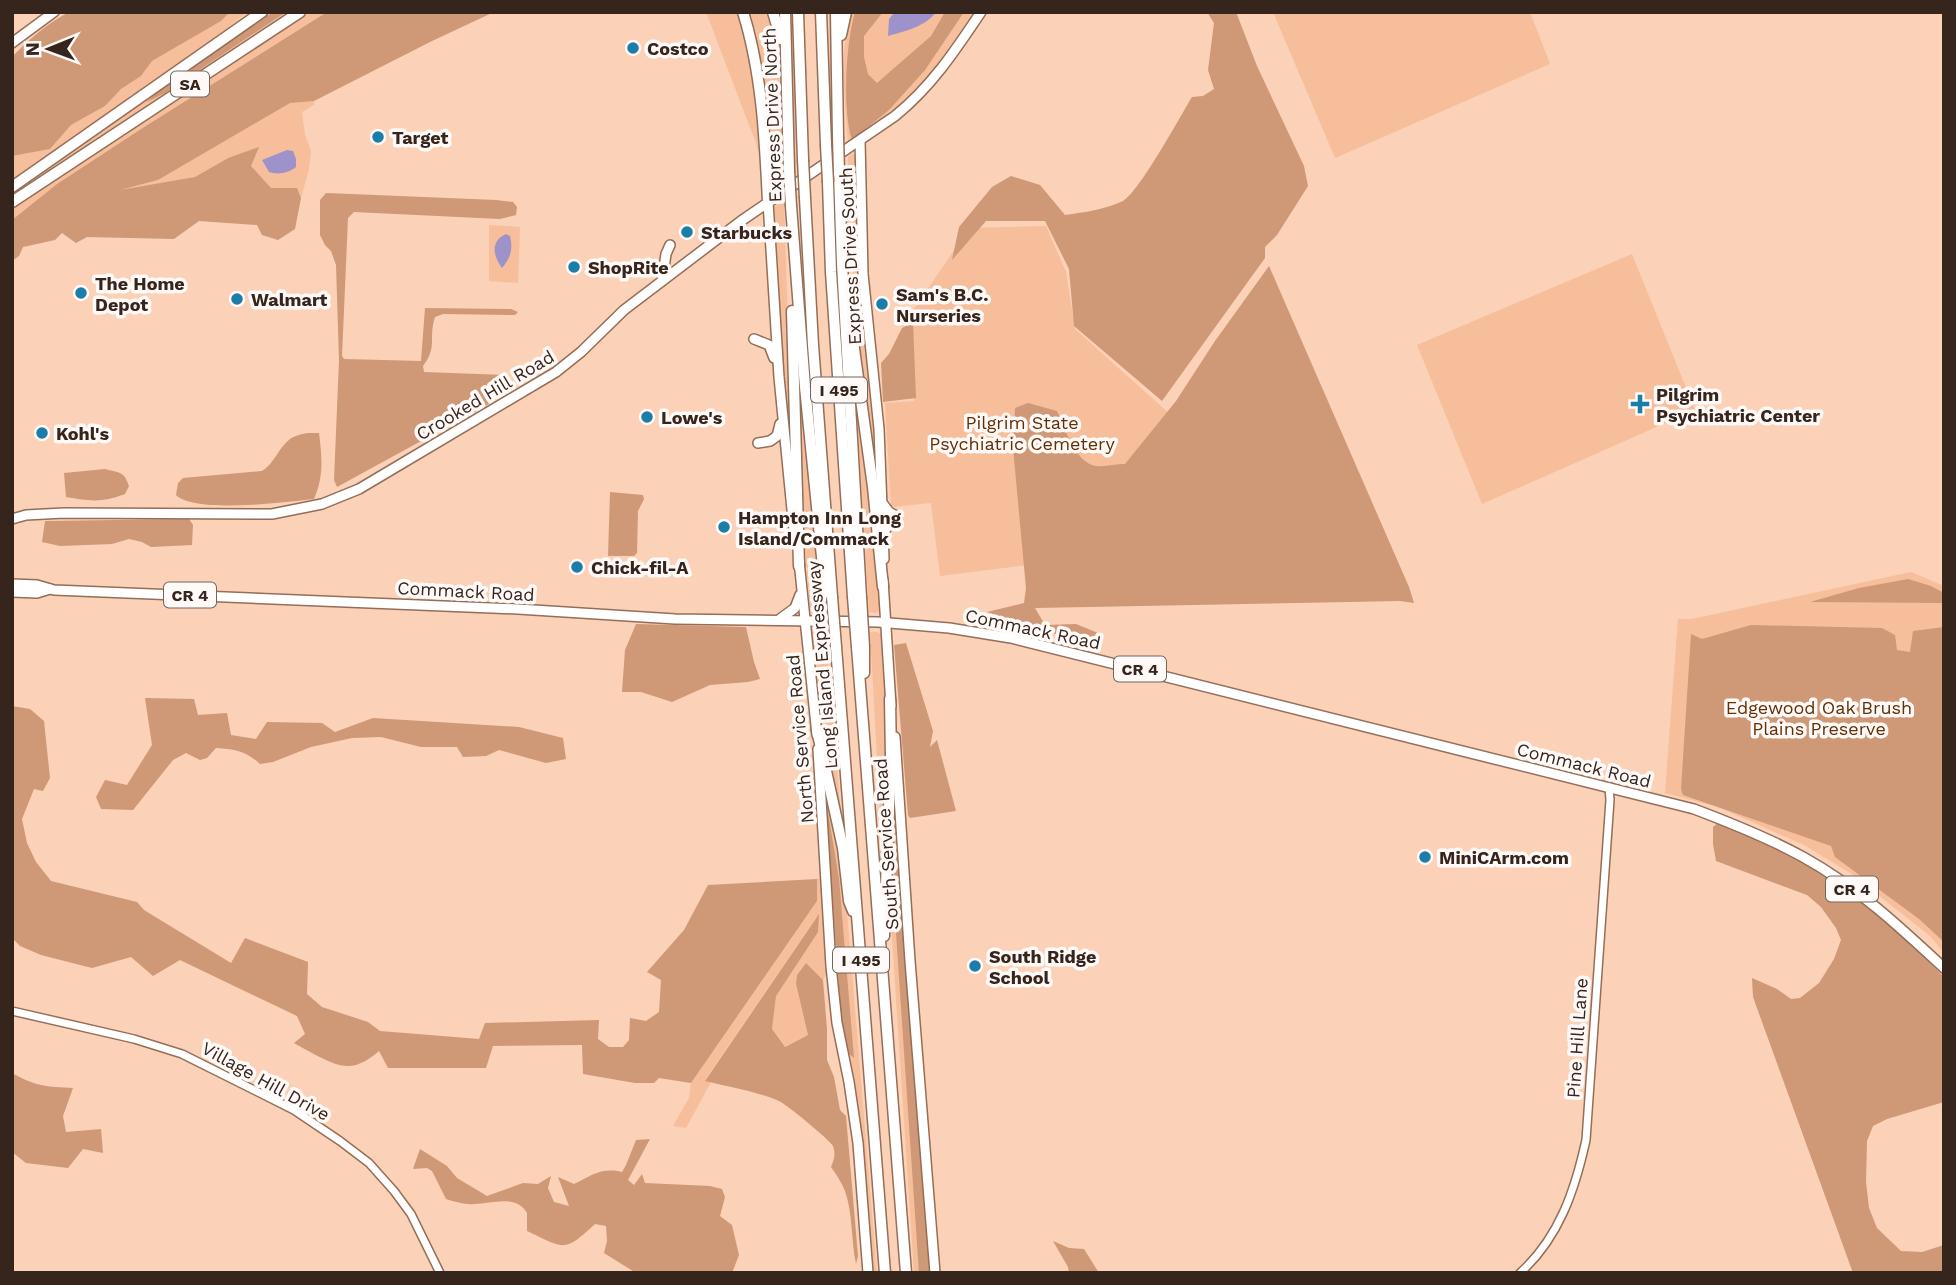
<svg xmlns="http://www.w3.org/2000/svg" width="1956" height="1285" font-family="'Work Sans',sans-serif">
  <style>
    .green { fill: #f6be9b; fill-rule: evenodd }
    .forest { fill: #cf9876 }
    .water { fill: #9e92ca }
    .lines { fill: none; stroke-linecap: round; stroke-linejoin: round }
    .minor-casing { stroke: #946e57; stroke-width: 10 }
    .major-casing { stroke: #946e57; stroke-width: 12 }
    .highway-casing { stroke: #946e57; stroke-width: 13 }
    .minor { stroke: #fff; stroke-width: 7 }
    .major { stroke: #fff; stroke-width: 9 }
    .highway { stroke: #fff; stroke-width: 10 }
    .highway-bridge-casing { stroke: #946e57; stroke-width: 13; stroke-linecap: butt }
    .highway-bridge { stroke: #fff; stroke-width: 10 }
    .poi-dot { fill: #1b7ea9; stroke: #fffaf8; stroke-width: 2.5 }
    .labels { text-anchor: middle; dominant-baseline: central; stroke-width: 7; stroke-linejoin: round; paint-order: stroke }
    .shield { fill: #fffaf8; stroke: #72655e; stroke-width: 2 }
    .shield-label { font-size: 16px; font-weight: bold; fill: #35251c }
    .poi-label { font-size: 18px; font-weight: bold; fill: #35251c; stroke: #fffaf8; text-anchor: start }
    .street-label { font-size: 18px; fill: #35251c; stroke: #fffaf8 }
    .park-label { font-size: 18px; fill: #622f05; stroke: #fffaf8 }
  </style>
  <rect width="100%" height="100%" fill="#fbd1b7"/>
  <g class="green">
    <polygon points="230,12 247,12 216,38 12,182 12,156 50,149 71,125 105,106 121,89 141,76 152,61 221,21"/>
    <polygon points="267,12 294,12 12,198 12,191"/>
    <polygon points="311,12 327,12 141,129 57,184 12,220 12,209 118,137"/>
    <polygon points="706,12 740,12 751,54 760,118 764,175 756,143"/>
    <polygon points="747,12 770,12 777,38 778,60 777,60 779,73 783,186 773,191"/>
    <polygon points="790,12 794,12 796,173 795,174"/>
    <polygon points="829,12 833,12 832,100 830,97"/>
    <path d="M 851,12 L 974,12 L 924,84 L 902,103 L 848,143 C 845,105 839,48 851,12 Z"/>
    <polygon points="1273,12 1530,12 1550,64 1335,158"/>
    <path d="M 314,101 L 314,105 L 302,112 L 305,135 L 311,151 L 309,169 L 301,198 L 297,188 L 271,189 L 251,166 L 258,148 L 228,158 L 195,177 L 107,193 L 158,180 L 291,102 ZM 288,150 L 269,172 L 263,160 Z"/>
    <polygon points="852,154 857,156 879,463 878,476 876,476 862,375 850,239 848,157"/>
    <polygon points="784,200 792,450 790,451 773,212 774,207"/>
    <polygon points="489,225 520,227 518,283 489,281"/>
    <polygon points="1046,226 1066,272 1075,329 1171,415 1069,560 940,576 931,503 891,507 885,403 914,401 908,318 969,228"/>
    <polygon points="1632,254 1695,410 1482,504 1417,345"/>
    <polygon points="799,386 823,610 813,611 812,608 810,608 802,514"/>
    <polygon points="856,396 876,540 880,611 876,613 869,612"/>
    <polygon points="1911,572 1944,586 1944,953 1930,936 1852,874 1804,845 1718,807 1665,793 1678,619 1692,619"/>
    <polygon points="817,630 825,630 842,825 824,732 826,731 819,694 812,632"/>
    <polygon points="870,632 877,632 881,634 888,719 885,844 882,849"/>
    <polygon points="824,788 826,789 845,888 877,1273 873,1273 859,1114 842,1027"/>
    <polygon points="895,804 914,1064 932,1273 914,1273 890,908"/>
    <polygon points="821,878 826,975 823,980 806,963 797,975 796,984 808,1035 784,1047 772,1029 776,996 818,915 705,1080 711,1082 686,1128 673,1126 689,1098 691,1083 817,901 817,879"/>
  </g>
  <g class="forest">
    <path d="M 69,12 L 230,12 L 221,21 L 152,61 L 141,76 L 121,89 L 105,106 L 71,125 L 50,149 L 12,156 L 12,57 C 28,40 48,23 69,12 Z"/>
    <polygon points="274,12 286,12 165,93 147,102 155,94 249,26"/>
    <polygon points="327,12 494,12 432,41 314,101 290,103 158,180 120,190 195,177 228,158 259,147 251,166 271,188 297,188 301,198 295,229 278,240 262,235 257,225 199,221 174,239 87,237 76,243 62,233 55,240 23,247 19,256 12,261 12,220 57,184 141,129"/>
    <path d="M 855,12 L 883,12 L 864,36 L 864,57 L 868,74 L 877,83 L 931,36 L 945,12 L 964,12 L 925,70 L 889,110 L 852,140 C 842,110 846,42 855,12 Z"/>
    <path d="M 1207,12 L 1236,12 L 1257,66 L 1304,166 L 1308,186 L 1277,235 L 1265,247 L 1265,258 L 1162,401 L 1074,326 L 1069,269 L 1045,221 L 986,221 L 952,260 L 959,227 L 992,187 L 1011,176 L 1040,185 L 1065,215 C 1085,212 1104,210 1123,201 C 1139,192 1180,117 1192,97 L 1203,96 L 1214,89 L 1208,70 L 1214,23 Z"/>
    <path d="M 326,193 L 496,200 L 513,202 L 517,207 L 516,215 L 500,219 L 354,212 L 348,218 L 342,356 L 344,359 L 421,361 L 425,308 L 511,309 L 518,312 L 515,315 L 443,314 L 435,317 C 428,338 438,347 423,366 L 424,372 L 505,375 L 503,391 L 487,405 L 337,487 L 334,480 L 339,360 L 336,265 L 331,251 L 325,245 L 320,235 L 320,200 Z"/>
    <path d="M 1269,266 L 1409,587 L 1414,603 L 1400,601 L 1035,608 L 1045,625 L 1076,624 L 1098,633 L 1087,644 L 987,612 L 1024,603 L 1026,588 L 1013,448 L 1015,408 L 1028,403 L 1057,411 C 1066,429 1074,462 1096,466 C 1105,467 1116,464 1125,464 L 1176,401 L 1215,341 Z"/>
    <polygon points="913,322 916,398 883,402 881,363 889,354 902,328"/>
    <path d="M 307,433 L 319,433 C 322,457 324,476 314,499 C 287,502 195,514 176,495 L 178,483 L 183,478 L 262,471 C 275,463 278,448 290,439 C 294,436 302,434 307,433 Z"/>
    <path d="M 105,469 C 120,473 124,471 129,486 L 125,494 C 102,503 90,501 66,497 L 64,473 Z"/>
    <polygon points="610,492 643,495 644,499 638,511 637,553 634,556 608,556"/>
    <polygon points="189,519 193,525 192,545 151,547 142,542 129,539 112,544 60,546 42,542 45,521"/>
    <polygon points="1908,579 1931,586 1944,593 1944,603 1810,602 1859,588"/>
    <polygon points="636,624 746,627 754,662 760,679 748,682 710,685 672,702 641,692 622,692 625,650"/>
    <polygon points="1751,625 1882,628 1895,635 1897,650 1910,652 1913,631 1944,627 1944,942 1919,919 1835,857 1831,846 1683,795 1681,789 1691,634 1702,639"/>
    <polygon points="906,643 933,731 930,747 937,740 956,811 910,818 908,815 894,645"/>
    <path d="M 145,698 L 194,699 L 198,715 L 227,713 L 231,735 L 256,739 L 267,722 L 322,723 L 335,732 L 373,718 L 519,727 L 563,738 L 566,759 L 546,763 L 499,750 L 486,756 L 463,757 L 457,747 L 421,747 L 381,737 L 352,738 L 311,747 L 273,762 L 260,764 C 246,751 235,749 216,748 L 207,758 L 200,760 L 186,753 L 173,760 L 133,810 L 101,809 L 96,797 L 105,780 L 127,785 L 152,745 Z"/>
    <path d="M 12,706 L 30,709 L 44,721 L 50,778 L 43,791 L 34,789 L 22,819 L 27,843 L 36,862 L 51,881 L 137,902 L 144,910 L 231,963 L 245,938 L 308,962 L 307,994 L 322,1007 L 368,1022 L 380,1031 L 479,1039 L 485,1023 L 599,1020 L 598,1039 L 609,1047 L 623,1047 L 629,1040 L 630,1018 L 646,1021 L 659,1012 L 661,980 L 647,972 L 684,930 L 708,885 L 817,879 L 817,901 L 691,1083 L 659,1078 L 654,1083 L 635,1083 L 583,1074 L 582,1045 L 493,1046 L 486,1068 L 388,1068 L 379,1051 C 371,1058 360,1066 348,1066 C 334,1067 307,1050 294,1043 L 305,1034 L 297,1016 L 180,960 L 153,976 L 131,957 L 92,968 L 41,955 L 20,946 L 12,938 Z"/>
    <polygon points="824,788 839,879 854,1058 847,1052 842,1027"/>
    <polygon points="1719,822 1804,862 1888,922 1944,977 1944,1102 1887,1119 1873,1126 1867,1141 1866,1182 1869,1208 1877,1228 1901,1251 1922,1252 1944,1245 1944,1273 1853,1273 1753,997 1752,978 1777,989 1791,999 1800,998 1819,983 1834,959 1841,940 1836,928 1821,907 1807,895 1716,861 1713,844 1713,827"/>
    <polygon points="896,839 931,1273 919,1273 893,889"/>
    <path d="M 819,914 L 818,932 L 776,996 L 772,1029 L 785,1047 L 808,1035 L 796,984 L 797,975 L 806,963 L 823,980 L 827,1029 L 827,1060 L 834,1077 L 840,1110 L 846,1116 L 858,1256 L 856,1264 C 851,1240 853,1214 845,1191 C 842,1183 836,1174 831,1167 C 834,1160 836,1154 833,1146 C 830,1140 786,1104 779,1101 C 755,1091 730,1087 705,1081 Z"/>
    <path d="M 12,1073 C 35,1086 47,1087 73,1088 L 63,1116 L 66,1132 L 101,1129 L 103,1153 L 83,1149 L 68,1168 L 26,1163 L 12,1152 Z"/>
    <path d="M 650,1139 L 628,1180 L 634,1185 L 642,1174 L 645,1183 L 710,1186 L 722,1189 L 725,1197 L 720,1216 L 732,1225 L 739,1255 L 732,1273 L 636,1273 L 604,1253 L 607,1241 L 606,1226 L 595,1224 C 563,1254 564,1248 527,1231 L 527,1213 C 516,1194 492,1204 474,1204 C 465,1205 456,1202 446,1199 L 432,1171 L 427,1168 L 413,1169 L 420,1149 L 447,1166 L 457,1178 L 487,1196 L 523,1183 L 538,1184 L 551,1176 L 548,1188 L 554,1202 L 569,1206 L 558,1177 L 574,1184 C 592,1175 602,1167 622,1172 L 626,1165 L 636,1140 Z"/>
    <polygon points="1053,1241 1069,1248 1084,1249 1099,1273 1069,1273 1068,1267"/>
  </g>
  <g class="water">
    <path d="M 895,12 L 936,12 C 925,27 905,31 888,36 L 889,19 Z"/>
    <path d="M 287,150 L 293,151 L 296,159 L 296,167 C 289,173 278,175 269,172 L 262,160 Z"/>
    <path d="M 506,234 L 510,236 C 513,248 511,258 502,268 C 493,256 490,241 506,234 Z"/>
  </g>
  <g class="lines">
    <g class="minor-casing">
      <g id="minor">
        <polyline points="12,1011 134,1039 182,1054 294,1110 340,1141 369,1163 394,1191 411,1214 440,1273"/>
        <path d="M 1520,1273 C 1559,1238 1575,1190 1586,1140 L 1610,800 L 1609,787"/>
      </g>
    </g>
    <g class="major-casing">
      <g id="major">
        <polyline points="12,43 54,12"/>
        <polyline points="860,140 863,274 879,429 884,559"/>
        <polyline points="768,202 779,377 794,530"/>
        <polyline points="662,281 666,254 670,245"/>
        <polyline points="754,339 769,345 774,358"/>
        <polyline points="758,443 770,441 777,436 780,424"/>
        <polyline points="883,504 889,512 898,517 890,523 884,532"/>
        <path d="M 12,519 L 26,515 L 64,513 L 272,514 L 322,504 L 359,489 L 556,372 L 581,352 L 624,310 L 741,221 L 895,116 C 931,87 955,51 981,12"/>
        <polyline points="799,561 817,735"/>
        <polyline points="883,580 891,706"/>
        <path d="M 12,584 L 37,585 L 54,590 L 518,609 L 675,619 L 878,622 L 949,628 L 1011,638 L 1694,809 C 1731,823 1769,838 1803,857 C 1856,886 1900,927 1944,968"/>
        <polyline points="12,592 37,593 50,589"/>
        <polyline points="780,619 795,608 800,595"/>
        <polyline points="895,737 910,961 935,1273"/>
        <polyline points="818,749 831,966 837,1023 849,1082 858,1143 868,1273"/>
      </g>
    </g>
    <g class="highway-casing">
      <g id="highway">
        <path d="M 743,12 C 762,73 765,138 768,202"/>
        <polyline points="773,12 781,39"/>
        <polyline points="785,12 789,171"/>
        <polyline points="798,12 803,160"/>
        <polyline points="821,12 826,145"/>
        <polyline points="836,12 838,137"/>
        <polyline points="841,35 846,12"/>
        <polyline points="839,173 842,264 861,597"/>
        <polyline points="828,182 831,272 853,597"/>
        <polyline points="12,187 262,12"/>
        <polyline points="805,198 813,345 832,597"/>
        <polyline points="12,202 300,12"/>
        <polyline points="791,206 805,387 826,597"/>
        <polyline points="792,311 799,566"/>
        <polyline points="852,334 873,487 883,587"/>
        <polyline points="836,647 885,1273"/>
        <polyline points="857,647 906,1273"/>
        <polyline points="864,673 864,647"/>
        <polyline points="817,730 843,848 849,901 853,911"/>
        <polyline points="884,936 891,758 890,699"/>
      </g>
    </g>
    <use href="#minor" class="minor"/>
    <use href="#major" class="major"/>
    <use href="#highway" class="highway"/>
    <g class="highway-bridge-casing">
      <g id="highway-bridge">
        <polyline points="838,137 839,173"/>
        <polyline points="826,145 828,182"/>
        <polyline points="803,160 805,198"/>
        <polyline points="789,171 791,206"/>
        <polyline points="832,597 836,647"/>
        <polyline points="853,597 857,647"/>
        <polyline points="861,597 864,647"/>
      </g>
    </g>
    <use href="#highway-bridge" class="highway-bridge"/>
  </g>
  <g class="poi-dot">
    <circle cx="633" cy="48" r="7"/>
    <circle cx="378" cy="137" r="7"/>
    <circle cx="687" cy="232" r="7"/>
    <circle cx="574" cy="267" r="7"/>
    <circle cx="81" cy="293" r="7"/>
    <circle cx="237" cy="299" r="7"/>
    <circle cx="882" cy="304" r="7"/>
    <path d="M1636.5 393.5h7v7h7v7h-7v7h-7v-7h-7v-7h7z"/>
    <circle cx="647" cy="417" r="7"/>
    <circle cx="42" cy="433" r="7"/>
    <circle cx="724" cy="527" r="7"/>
    <circle cx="577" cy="567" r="7"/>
    <circle cx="1425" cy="857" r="7"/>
    <circle cx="975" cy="966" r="7"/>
  </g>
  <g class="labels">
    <g class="shield">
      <rect x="171" y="71.5" width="38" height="25" rx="5"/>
      <rect x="811" y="377.5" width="56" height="25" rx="5"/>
      <rect x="164" y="582.5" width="52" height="25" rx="5"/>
      <rect x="1114" y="656.5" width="52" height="25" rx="5"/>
      <rect x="1826" y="876.5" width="52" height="25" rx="5"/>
      <rect x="833" y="947.5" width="56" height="25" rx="5"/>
    </g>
    <g class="shield-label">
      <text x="190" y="84">SA</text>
      <text x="839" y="390">I 495</text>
      <text x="190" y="595">CR 4</text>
      <text x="1140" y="669">CR 4</text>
      <text x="1852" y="889">CR 4</text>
      <text x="861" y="960">I 495</text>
    </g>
    <g class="poi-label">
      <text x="647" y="48">Costco</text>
      <text x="392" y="137">Target</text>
      <text x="701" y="232">Starbucks</text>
      <text x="588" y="267">ShopRite</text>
      <text x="95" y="283">The Home<tspan x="95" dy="21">Depot</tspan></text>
      <text x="896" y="294">Sam's B.C.<tspan x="896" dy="21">Nurseries</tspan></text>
      <text x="251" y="299">Walmart</text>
      <text x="1656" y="394">Pilgrim<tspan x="1656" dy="21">Psychiatric Center</tspan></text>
      <text x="661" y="417">Lowe's</text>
      <text x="56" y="433">Kohl's</text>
      <text x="738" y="517">Hampton Inn Long<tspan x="738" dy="21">Island/Commack</tspan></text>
      <text x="591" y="567">Chick-fil-A</text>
      <text x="1439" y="857">MiniCArm.com</text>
      <text x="989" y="956">South Ridge<tspan x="989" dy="21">School</tspan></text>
    </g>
    <g class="street-label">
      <text transform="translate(772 115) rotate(-92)">Express Drive North</text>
      <text transform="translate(850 256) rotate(-93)">Express Drive South</text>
      <text transform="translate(485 395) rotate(-31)">Crooked Hill Road</text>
      <text transform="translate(466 591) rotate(3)">Commack Road</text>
      <text transform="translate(1033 629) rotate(12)">Commack Road</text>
      <text transform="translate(822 665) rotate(-95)">Long Island Expressway</text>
      <text transform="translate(800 739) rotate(-95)">North Service Road</text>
      <text transform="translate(1584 765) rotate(14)">Commack Road</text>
      <text transform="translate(886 844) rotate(-94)">South Service Road</text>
      <text transform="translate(1577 1038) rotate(-86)">Pine Hill Lane</text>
      <text transform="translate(266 1081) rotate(29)">Village Hill Drive</text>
    </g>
    <g class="park-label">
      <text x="1022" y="422">Pilgrim State<tspan x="1022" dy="21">Psychiatric Cemetery</tspan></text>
      <text x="1819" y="707">Edgewood Oak Brush<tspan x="1819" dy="21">Plains Preserve</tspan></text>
    </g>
  </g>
  <rect width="1956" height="1285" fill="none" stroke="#35251c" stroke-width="28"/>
  <g transform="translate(49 49) rotate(269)" stroke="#fffaf8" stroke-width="5" paint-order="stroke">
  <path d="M0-5L12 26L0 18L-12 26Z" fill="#35251c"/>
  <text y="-10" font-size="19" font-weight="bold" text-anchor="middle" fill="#35251c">N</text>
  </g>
</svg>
